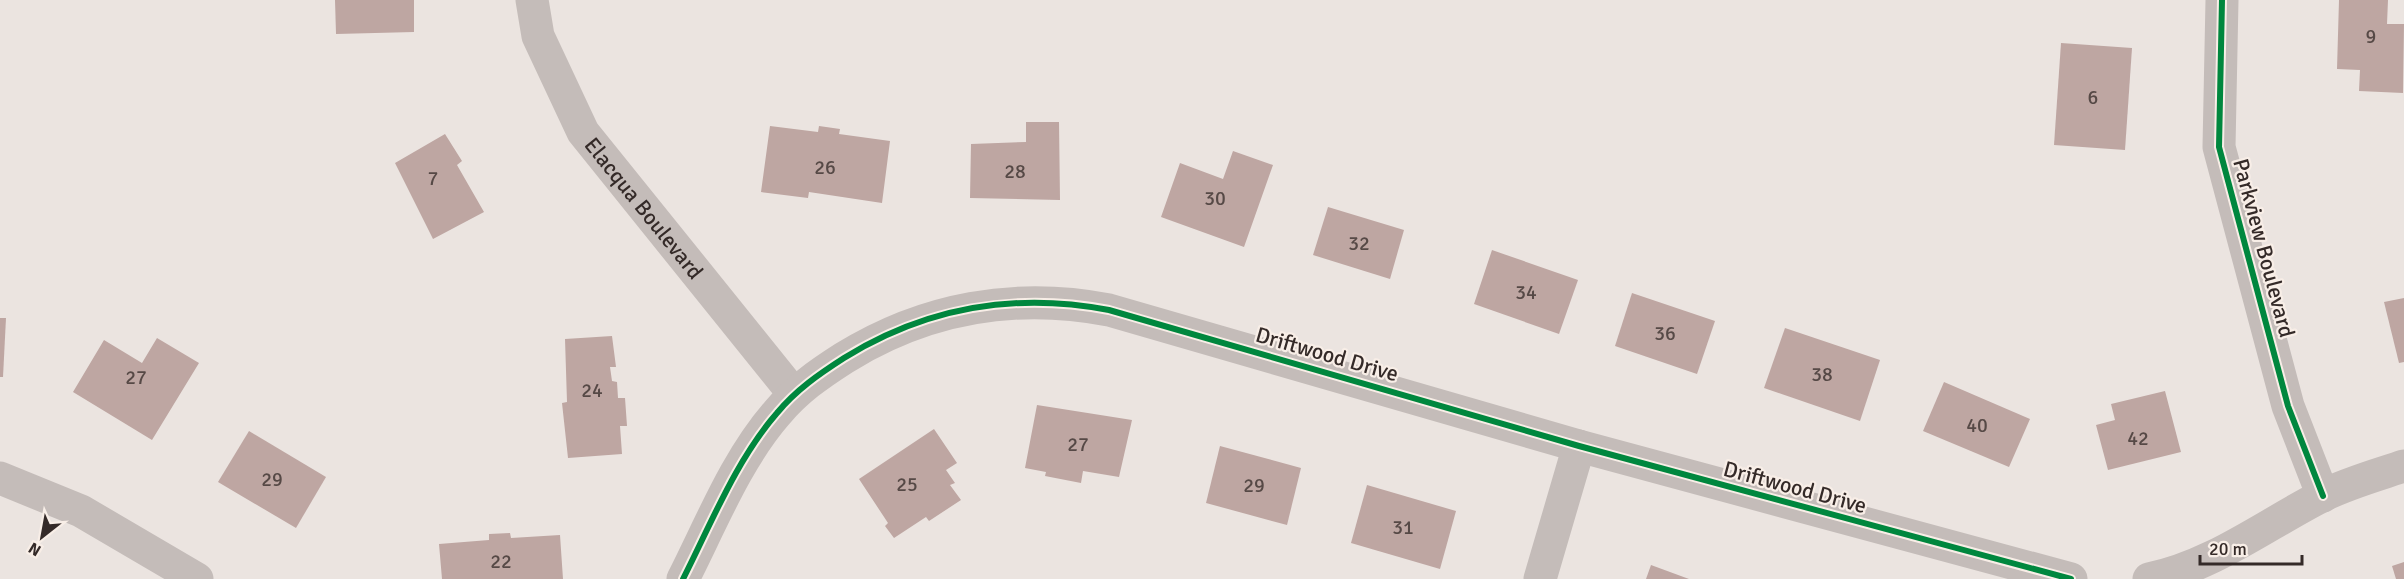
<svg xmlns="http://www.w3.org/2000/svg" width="2404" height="579" font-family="Signika,sans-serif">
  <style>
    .building { fill: #bea6a2 }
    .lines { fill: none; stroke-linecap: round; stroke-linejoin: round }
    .minor { stroke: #c4bcb9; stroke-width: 33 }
    .cycleway-casing { stroke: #f8eee7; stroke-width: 10 }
    .cycleway { stroke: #00873e; stroke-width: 6 }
    .labels { text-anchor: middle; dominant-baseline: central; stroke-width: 4.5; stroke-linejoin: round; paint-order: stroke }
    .number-label { font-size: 20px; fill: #564946 }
    .street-label { font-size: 22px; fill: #342a28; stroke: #f8eee7 }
  </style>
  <rect width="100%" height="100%" fill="#ebe4e0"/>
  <g class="building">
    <polygon points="335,0 414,0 414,32 336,34"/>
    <polygon points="2339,0 2388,0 2387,24 2404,24 2403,93 2359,91 2360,70 2337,69"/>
    <polygon points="2061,43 2132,48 2125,150 2054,145"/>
    <polygon points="1026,122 1059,122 1060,200 970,198 971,144 1026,142"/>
    <polygon points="770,126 818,132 819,126 840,129 839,134 890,141 882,203 809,192 808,198 761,192"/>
    <polygon points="445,134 462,161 457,165 484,212 433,239 395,163"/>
    <polygon points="1233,151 1273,165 1244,247 1161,217 1180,163 1223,179"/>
    <polygon points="1328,207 1404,230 1390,279 1313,255"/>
    <polygon points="1492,250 1578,280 1559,334 1474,304"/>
    <polygon points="1632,293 1715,321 1697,374 1615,346"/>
    <polygon points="2404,298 2404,362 2399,363 2384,302"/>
    <polygon points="0,318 6,318 3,377 0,377"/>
    <polygon points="1785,328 1880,360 1860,421 1764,388"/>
    <polygon points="612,336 616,367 610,367 612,381 617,382 618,398 625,398 627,426 620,426 622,454 568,458 562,403 567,402 565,339"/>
    <polygon points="157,338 199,363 152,440 73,392 104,340 142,363"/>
    <polygon points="1944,382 2030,419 2009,467 1923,431"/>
    <polygon points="2165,391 2181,452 2108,470 2096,425 2115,420 2111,404"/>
    <polygon points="1037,405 1132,420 1119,477 1083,471 1081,483 1045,476 1046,472 1025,468"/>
    <polygon points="934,429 957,463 946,470 955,483 950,485 961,500 929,521 926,517 894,538 885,526 888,523 859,479"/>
    <polygon points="249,431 326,477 296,528 218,482"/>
    <polygon points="1220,446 1301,468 1287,525 1206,503"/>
    <polygon points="1367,485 1456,511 1440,569 1351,543"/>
    <polygon points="510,533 511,538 560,535 563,579 442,579 439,544 489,540 489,534"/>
    <polygon points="2404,562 2404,579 2396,579 2392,566"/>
    <polygon points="1651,565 1689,579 1646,579"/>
  </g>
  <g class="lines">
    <g class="minor">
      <path id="s1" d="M 532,0 L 538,36 L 583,132 L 794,394"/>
      <polyline points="2222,0 2219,147 2288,406 2323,496"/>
      <polyline points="0,478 81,511 197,579"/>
      <path d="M 683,579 C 711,524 736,460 777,413 C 796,390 819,374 844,358 C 925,308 1015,292 1109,310 L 1579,446 L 2071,579"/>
      <polyline points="1540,579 1579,446"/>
      <path d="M 2149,579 C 2213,566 2265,525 2322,496 C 2348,483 2377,475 2404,466"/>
    </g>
    <g class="cycleway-casing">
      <g id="cycleway">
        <polyline points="2222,0 2219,147 2288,406 2323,496"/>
        <path d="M 683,579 C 711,524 736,460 777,413 C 796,390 819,374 844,358 C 925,308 1015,292 1109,310 L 1579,446 L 2071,579"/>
      </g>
    </g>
    <use href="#cycleway" class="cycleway"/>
  </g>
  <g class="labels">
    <g class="number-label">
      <text x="2371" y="36">9</text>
      <text x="2093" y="97">6</text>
      <text x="825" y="167">26</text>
      <text x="1015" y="171">28</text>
      <text x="433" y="178">7</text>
      <text x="1215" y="198">30</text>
      <text x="1359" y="243">32</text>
      <text x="1526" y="292">34</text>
      <text x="1665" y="333">36</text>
      <text x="1822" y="374">38</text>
      <text x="136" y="377">27</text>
      <text x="592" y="390">24</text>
      <text x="1977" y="425">40</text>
      <text x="2138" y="438">42</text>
      <text x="1078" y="444">27</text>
      <text x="272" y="479">29</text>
      <text x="907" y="484">25</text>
      <text x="1254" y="485">29</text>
      <text x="1403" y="527">31</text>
      <text x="501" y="561">22</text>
    </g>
    <g class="street-label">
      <text stroke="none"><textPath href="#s1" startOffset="240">Elacqua Boulevard</textPath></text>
      <text transform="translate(2264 248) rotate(75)">Parkview Boulevard</text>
      <text transform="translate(1327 354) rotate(16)">Driftwood Drive</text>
      <text transform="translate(1795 487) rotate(15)">Driftwood Drive</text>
    </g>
  </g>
  <g transform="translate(42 537) rotate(211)" stroke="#f8eee7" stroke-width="4.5" paint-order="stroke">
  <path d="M0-4.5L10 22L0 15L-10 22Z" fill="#342a28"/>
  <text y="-9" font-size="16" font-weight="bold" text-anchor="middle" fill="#342a28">N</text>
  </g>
  <path d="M2200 555v9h102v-9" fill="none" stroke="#342a28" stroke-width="3"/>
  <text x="2209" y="555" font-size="18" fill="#342a28" stroke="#f8eee7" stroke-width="4.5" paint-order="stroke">20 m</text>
</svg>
